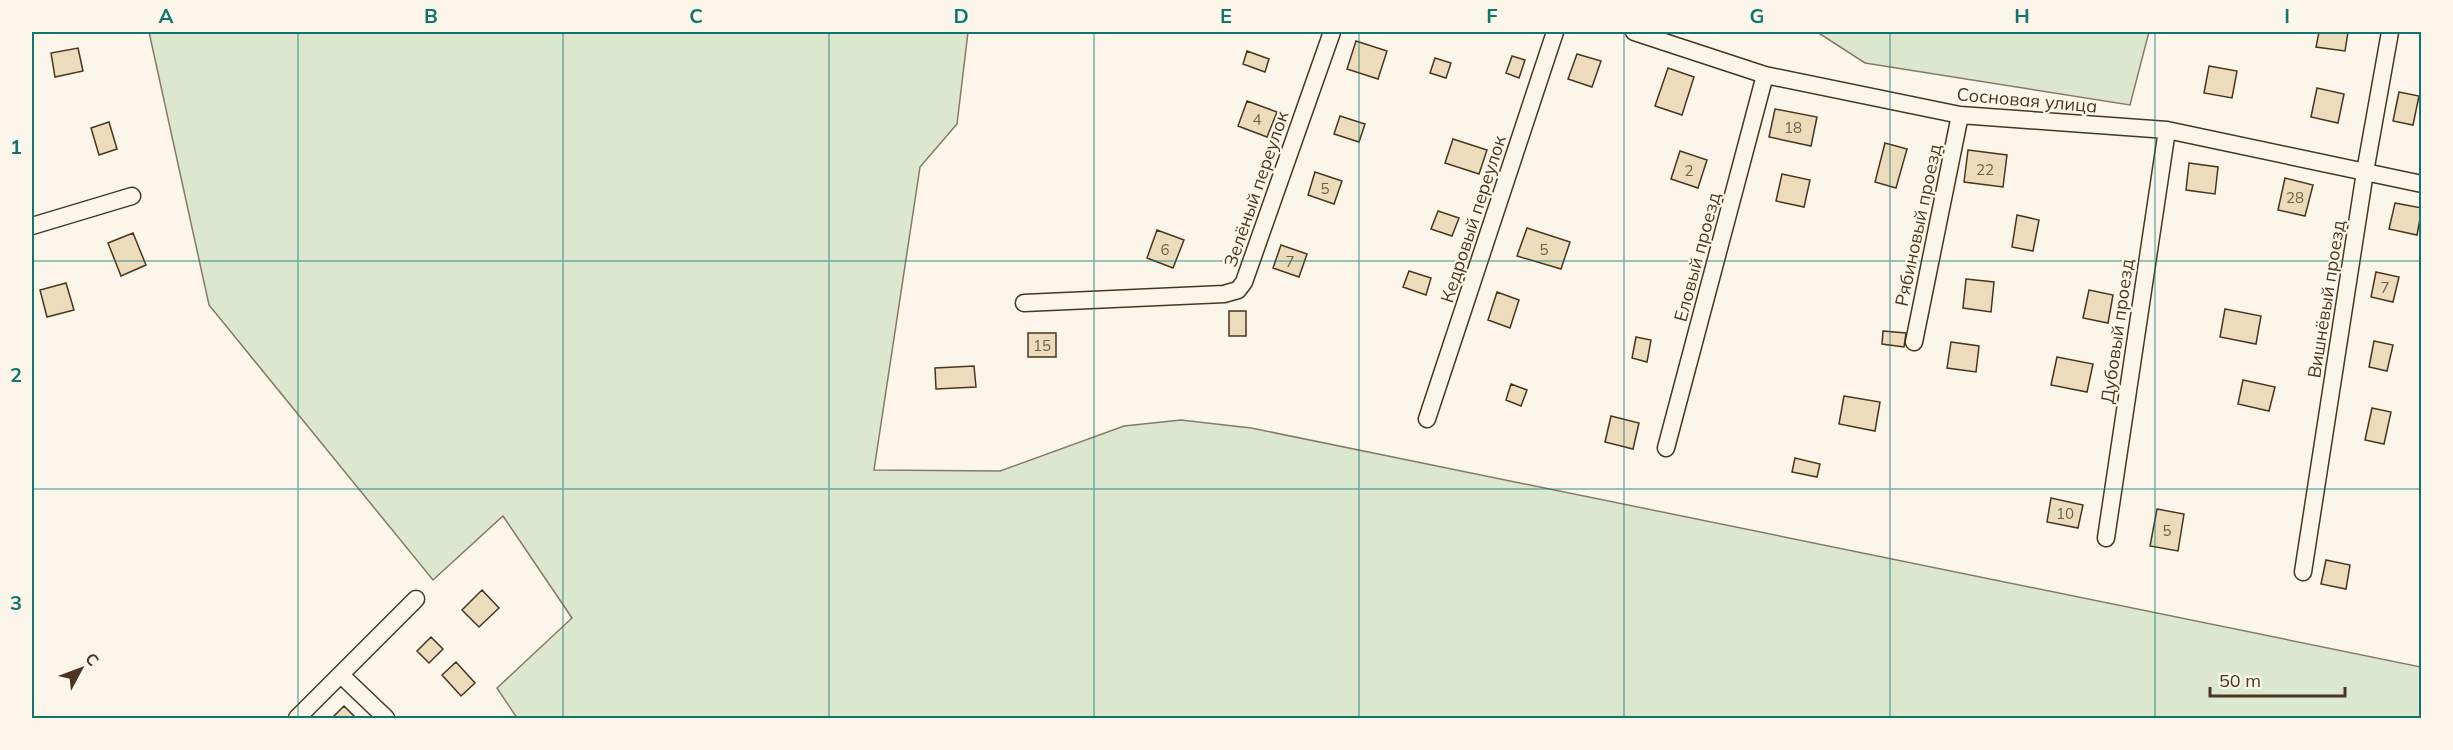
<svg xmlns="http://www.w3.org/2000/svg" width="2453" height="750" viewBox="0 0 2453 750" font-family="Mulish,sans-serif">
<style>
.green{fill:#dce7d0;stroke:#887966;stroke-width:1.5}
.building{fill:#ecdcbc;stroke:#4a3520;stroke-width:1.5}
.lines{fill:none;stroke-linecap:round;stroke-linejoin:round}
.street-casing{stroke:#4a3520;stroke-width:19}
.street{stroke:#fbf6e9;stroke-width:16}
.grid{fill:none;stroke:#0f766e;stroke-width:1.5;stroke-opacity:0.55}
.labels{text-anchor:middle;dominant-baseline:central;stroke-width:4.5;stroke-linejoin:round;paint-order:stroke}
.number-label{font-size:15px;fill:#725f47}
.street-label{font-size:18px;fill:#4a3520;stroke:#fbf6e9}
.neatline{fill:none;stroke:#0f766e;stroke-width:2}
.grid-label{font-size:20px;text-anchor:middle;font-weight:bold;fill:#0f766e}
</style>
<rect width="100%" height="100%" fill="#fbf6e9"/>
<path class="green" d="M 149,32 L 968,32 L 957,124 L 920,167 L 874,470 L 1000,471 L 1124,426 L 1181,420 L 1251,428 L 2421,667 L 2421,718 L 517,718 L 497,688 L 572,618 L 503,516 L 433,580 L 209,305 Z
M 1817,32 L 2149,32 L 2130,105 L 1865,63 Z"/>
<path class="building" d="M 2319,32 L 2348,32 L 2345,51 L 2316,47 Z
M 1356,41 L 1387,51 L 1378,79 L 1347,69 Z
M 78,48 L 83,71 L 55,77 L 51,53 Z
M 1247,51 L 1269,59 L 1265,72 L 1243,64 Z
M 1577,54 L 1601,61 L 1592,87 L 1568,79 Z
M 1512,56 L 1525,60 L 1519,78 L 1506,73 Z
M 1435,58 L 1451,63 L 1446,78 L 1430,73 Z
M 2209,66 L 2237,71 L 2232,98 L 2204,93 Z
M 1668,68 L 1694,77 L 1682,115 L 1655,106 Z
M 2317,88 L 2344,94 L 2338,123 L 2311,117 Z
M 2399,92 L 2419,96 L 2413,125 L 2393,121 Z
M 1247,101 L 1277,112 L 1267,137 L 1238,126 Z
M 1775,109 L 1817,117 L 1811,146 L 1769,137 Z
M 1340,116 L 1365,124 L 1359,142 L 1334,134 Z
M 109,122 L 117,149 L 99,155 L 91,128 Z
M 1453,139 L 1487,150 L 1479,174 L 1445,163 Z
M 1885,143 L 1907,149 L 1896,188 L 1875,182 Z
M 1968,150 L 2007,155 L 2003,187 L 1964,182 Z
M 1680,151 L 1707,160 L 1698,188 L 1671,179 Z
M 2189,163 L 2218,167 L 2215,194 L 2186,190 Z
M 1315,172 L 1342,181 L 1334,204 L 1308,195 Z
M 1782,174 L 1810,180 L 1804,207 L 1776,201 Z
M 2285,178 L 2313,185 L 2305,216 L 2278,210 Z
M 2395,203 L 2422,208 L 2417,235 L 2389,229 Z
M 1438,211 L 1459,218 L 1452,236 L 1431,229 Z
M 2017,215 L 2039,220 L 2033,251 L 2012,247 Z
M 1527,228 L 1570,242 L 1561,269 L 1517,256 Z
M 1157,230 L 1184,240 L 1173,268 L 1147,258 Z
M 133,233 L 146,265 L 121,276 L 108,243 Z
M 1281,245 L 1307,254 L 1299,277 L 1273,268 Z
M 1409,271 L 1431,278 L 1426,295 L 1403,287 Z
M 2376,272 L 2399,277 L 2393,302 L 2371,297 Z
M 1966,279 L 1994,282 L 1991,312 L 1963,308 Z
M 66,283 L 74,310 L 47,317 L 40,290 Z
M 2089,290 L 2113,295 L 2108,323 L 2083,318 Z
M 1497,292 L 1519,300 L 1510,328 L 1488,320 Z
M 2225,309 L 2261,316 L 2256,344 L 2220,337 Z
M 1229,311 L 1246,311 L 1246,336 L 1229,336 Z
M 1883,331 L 1906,333 L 1904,347 L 1882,344 Z
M 1028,333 L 1056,333 L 1056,357 L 1028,357 Z
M 1636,337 L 1651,340 L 1647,362 L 1632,358 Z
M 2374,341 L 2393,345 L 2387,371 L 2369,367 Z
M 1951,342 L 1979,346 L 1976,372 L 1947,368 Z
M 2057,357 L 2093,364 L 2087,392 L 2051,385 Z
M 974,366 L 976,387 L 936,389 L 935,368 Z
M 2243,380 L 2275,387 L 2269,411 L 2238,404 Z
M 1511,384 L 1527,390 L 1521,406 L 1506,400 Z
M 1844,396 L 1880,402 L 1875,431 L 1839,424 Z
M 2372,408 L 2391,412 L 2384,444 L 2365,440 Z
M 1611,416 L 1639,423 L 1633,449 L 1605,442 Z
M 1795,458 L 1820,464 L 1817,477 L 1792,472 Z
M 2051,498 L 2083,505 L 2078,528 L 2047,522 Z
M 2157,509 L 2184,514 L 2178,551 L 2150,546 Z
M 2326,560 L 2350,565 L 2346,589 L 2321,584 Z
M 482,590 L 499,608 L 479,627 L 462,610 Z
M 431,637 L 443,649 L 429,663 L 417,651 Z
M 456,662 L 475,683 L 461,696 L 442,675 Z
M 344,706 L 356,718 L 332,718 Z"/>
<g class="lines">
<g class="street-casing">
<path id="street" d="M 1634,32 L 1765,75 L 1960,115 L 2167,130 L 2422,184
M 32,226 L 132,196
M 1024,303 L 1224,294 L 1238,290 L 1244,282 L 1332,32
M 1914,342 L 1960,115
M 1427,419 L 1555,32
M 1666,448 L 1765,75
M 2106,538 L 2167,130
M 2303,572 L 2365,172 L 2390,32
M 341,675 L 386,718
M 297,718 L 416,599"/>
</g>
<use href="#street" class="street"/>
</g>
<path class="grid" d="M 298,32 L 298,718M 563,32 L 563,718M 829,32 L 829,718M 1094,32 L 1094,718M 1359,32 L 1359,718M 1624,32 L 1624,718M 1890,32 L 1890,718M 2155,32 L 2155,718M 32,261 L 2422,261M 32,489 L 2422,489"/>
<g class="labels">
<g class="number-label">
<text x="1257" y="119">4</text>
<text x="1793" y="127">18</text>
<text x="1985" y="169">22</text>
<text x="1689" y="170">2</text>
<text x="1325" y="188">5</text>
<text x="2295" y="197">28</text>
<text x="1165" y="249">6</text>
<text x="1544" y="249">5</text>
<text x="1290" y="261">7</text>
<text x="2385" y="287">7</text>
<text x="1042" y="345">15</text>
<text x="2065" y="513">10</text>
<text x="2167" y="530">5</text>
</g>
<g class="street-label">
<text transform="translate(2027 100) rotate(5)">Сосновая улица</text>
<text transform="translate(1256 189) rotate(-71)">Зелёный переулок</text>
<text transform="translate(1473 219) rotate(-72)">Кедровый переулок</text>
<text transform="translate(1918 225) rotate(-78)">Рябиновый проезд</text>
<text transform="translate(1697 257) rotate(-75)">Еловый проезд</text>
<text transform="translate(2326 299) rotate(-81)">Вишнёвый проезд</text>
<text transform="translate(2117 331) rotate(-82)">Дубовый проезд</text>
</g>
</g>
<rect width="2453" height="750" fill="none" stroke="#fbf6e9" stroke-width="66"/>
<g transform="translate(81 669) rotate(49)" stroke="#fbf6e9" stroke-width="4.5" paint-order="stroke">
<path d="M0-4.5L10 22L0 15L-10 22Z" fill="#4a3520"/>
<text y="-9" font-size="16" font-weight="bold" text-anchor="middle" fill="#4a3520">С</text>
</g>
<path d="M2210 687v9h135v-9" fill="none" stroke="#4a3520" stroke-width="3"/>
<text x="2219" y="687" font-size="18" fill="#4a3520" stroke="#fbf6e9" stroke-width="4.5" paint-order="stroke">50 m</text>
<rect x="33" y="33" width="2387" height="684" class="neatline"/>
<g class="grid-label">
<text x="166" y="23">A</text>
<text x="431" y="23">B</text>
<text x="696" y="23">C</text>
<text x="961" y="23">D</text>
<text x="1226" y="23">E</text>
<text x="1492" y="23">F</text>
<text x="1757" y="23">G</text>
<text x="2022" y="23">H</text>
<text x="2287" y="23">I</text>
<text x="16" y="154">1</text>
<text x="16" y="382">2</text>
<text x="16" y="610">3</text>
</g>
</svg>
